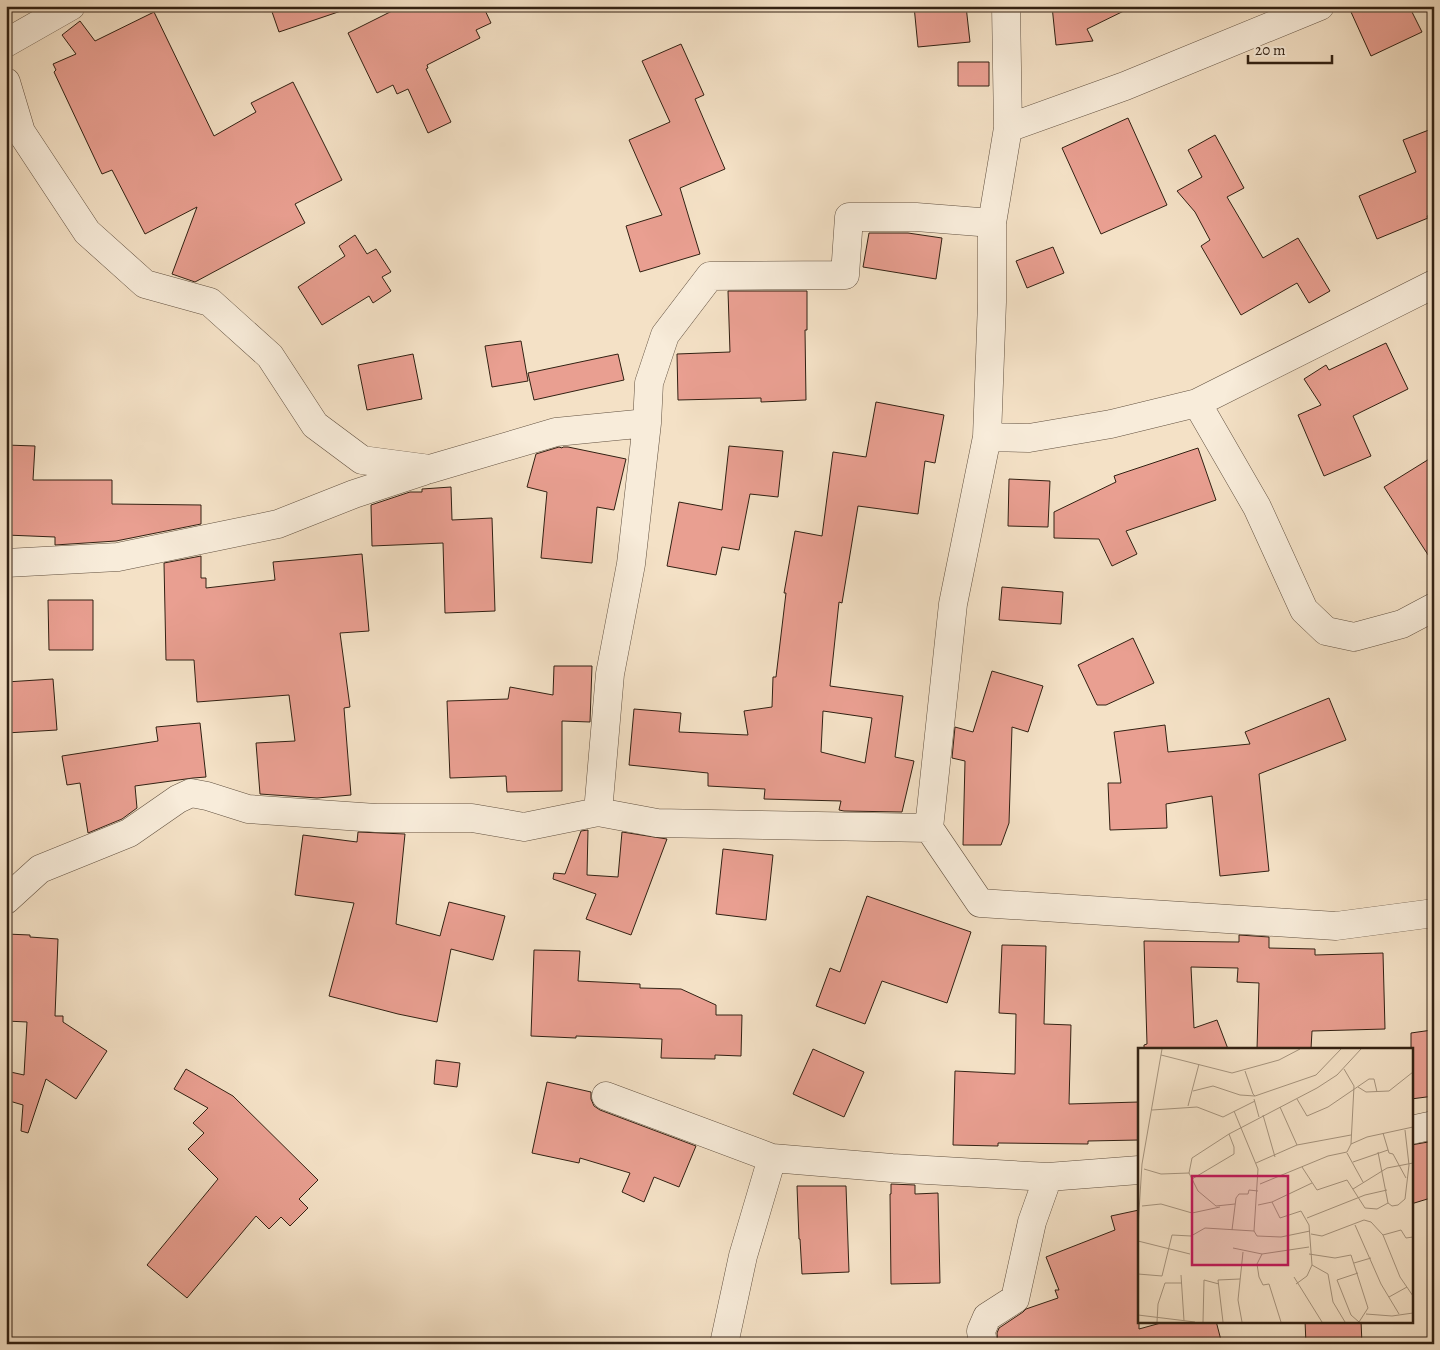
<svg xmlns="http://www.w3.org/2000/svg" width="1440" height="1350" viewBox="0 0 1440 1350" font-family="Alegreya,serif">
<style>
.building{fill:#e99f91;stroke:#322113;fill-rule:evenodd}
.lines{fill:none;stroke-linecap:round;stroke-linejoin:round}
.minor-casing{stroke:#625140;stroke-width:29}
.minor{stroke:#f8ecda;stroke-width:28}
.inset-road{fill:none;stroke:#a6947e;stroke-width:1}
.view{fill:#c2185b;fill-opacity:0.15;stroke:#c2185b;stroke-width:2.5}
.inset-edge{fill:none;stroke:#322113;stroke-width:2.5}
</style>
<rect width="100%" height="100%" fill="#f4e1c6"/>
<filter id="stains"><feTurbulence type="fractalNoise" baseFrequency=".004" numOctaves="4"/><feColorMatrix values="0 0 0 0 .2 0 0 0 0 .09 0 0 0 0 .02 0 0 0 .5 -.17"/></filter>
<radialGradient id="worn" r=".72"><stop offset=".6" stop-color="#630" stop-opacity="0"/><stop offset="1" stop-color="#630" stop-opacity=".3"/></radialGradient>
<path class="building" d="M 270,6 L 343,6 L 344,10 L 279,32 Z
M 402,6 L 483,6 L 491,23 L 476,30 L 480,38 L 427,65 L 428,68 L 426,69 L 451,122 L 428,133 L 408,89 L 397,94 L 393,85 L 377,93 L 348,33 Z
M 914,6 L 966,6 L 970,42 L 918,47 Z
M 1052,6 L 1134,6 L 1087,29 L 1093,41 L 1056,45 Z
M 1363,6 L 1409,6 L 1422,32 L 1371,56 L 1351,12 Z
M 154,12 L 214,136 L 256,112 L 251,103 L 293,82 L 342,180 L 295,204 L 305,223 L 195,282 L 172,274 L 197,207 L 145,234 L 112,170 L 102,174 L 54,72 L 56,70 L 53,64 L 76,54 L 62,35 L 80,21 L 95,41 Z
M 681,44 L 704,95 L 695,99 L 725,169 L 680,188 L 700,254 L 640,272 L 626,226 L 662,215 L 629,140 L 670,122 L 642,61 Z
M 958,62 L 989,62 L 989,86 L 958,86 Z
M 1128,118 L 1167,205 L 1101,234 L 1062,148 Z
M 1434,128 L 1434,214 L 1427,216 L 1428,218 L 1377,239 L 1359,196 L 1416,172 L 1403,140 Z
M 1215,135 L 1244,188 L 1227,197 L 1263,258 L 1298,238 L 1330,291 L 1309,303 L 1297,283 L 1241,315 L 1201,246 L 1210,240 L 1195,212 L 1177,191 L 1202,177 L 1188,150 Z
M 869,233 L 908,233 L 942,238 L 936,279 L 863,267 Z
M 355,235 L 367,254 L 376,249 L 391,272 L 382,277 L 391,291 L 373,303 L 369,296 L 322,325 L 298,287 L 345,256 L 339,246 Z
M 1053,247 L 1064,273 L 1027,288 L 1016,261 Z
M 728,291 L 807,291 L 807,330 L 805,330 L 806,400 L 761,402 L 761,398 L 678,400 L 677,354 L 730,352 Z
M 521,341 L 528,381 L 492,387 L 485,346 Z
M 1386,343 L 1408,389 L 1353,416 L 1371,456 L 1324,476 L 1298,415 L 1321,405 L 1304,379 L 1326,365 L 1329,370 Z
M 413,354 L 422,399 L 367,410 L 358,365 Z
M 618,354 L 624,380 L 534,400 L 528,373 Z
M 876,402 L 944,415 L 935,463 L 925,461 L 918,514 L 858,506 L 842,603 L 839,602 L 830,686 L 903,696 L 895,757 L 914,761 L 902,812 L 844,811 L 839,810 L 841,801 L 764,799 L 765,789 L 708,786 L 708,773 L 629,765 L 634,709 L 681,713 L 679,732 L 748,735 L 744,711 L 772,707 L 773,677 L 776,677 L 786,593 L 784,593 L 795,531 L 822,536 L 833,452 L 866,457 ZM 823,711 L 872,718 L 865,763 L 821,752 Z
M 6,445 L 35,446 L 33,480 L 112,480 L 112,504 L 201,505 L 201,524 L 116,541 L 55,545 L 55,537 L 6,535 Z
M 729,446 L 783,451 L 778,497 L 750,494 L 739,550 L 722,547 L 716,575 L 667,566 L 679,502 L 722,510 Z
M 559,447 L 562,448 L 563,447 L 568,447 L 626,459 L 614,510 L 597,507 L 592,563 L 541,558 L 547,492 L 527,487 L 536,454 Z
M 1198,448 L 1216,500 L 1126,531 L 1137,554 L 1112,566 L 1099,539 L 1054,538 L 1054,512 L 1116,482 L 1114,476 Z
M 1434,456 L 1434,564 L 1384,487 Z
M 1009,479 L 1050,481 L 1048,527 L 1008,526 Z
M 451,487 L 452,520 L 492,518 L 495,611 L 445,613 L 443,543 L 372,546 L 371,505 L 410,492 L 422,492 L 422,489 Z
M 362,554 L 369,631 L 340,633 L 350,707 L 344,708 L 351,795 L 317,798 L 260,794 L 256,743 L 295,741 L 289,695 L 197,702 L 194,660 L 166,660 L 164,563 L 201,556 L 201,578 L 206,578 L 206,588 L 275,580 L 273,562 Z
M 1002,587 L 1063,592 L 1061,624 L 999,620 Z
M 48,600 L 93,600 L 93,650 L 49,650 Z
M 1133,638 L 1154,683 L 1106,705 L 1097,705 L 1078,665 Z
M 554,666 L 592,666 L 590,722 L 562,721 L 562,791 L 507,792 L 506,776 L 450,778 L 447,701 L 508,699 L 510,687 L 553,695 Z
M 992,671 L 1043,686 L 1028,732 L 1012,727 L 1009,823 L 1001,845 L 963,845 L 965,761 L 952,758 L 955,727 L 973,732 Z
M 53,679 L 57,730 L 6,733 L 6,682 Z
M 1329,698 L 1346,740 L 1259,774 L 1269,871 L 1220,876 L 1212,796 L 1166,804 L 1167,828 L 1110,830 L 1108,783 L 1121,783 L 1114,732 L 1165,725 L 1168,752 L 1250,744 L 1245,732 Z
M 200,723 L 206,777 L 193,778 L 135,786 L 137,808 L 122,819 L 88,833 L 80,783 L 67,785 L 62,756 L 158,741 L 156,727 Z
M 588,830 L 587,875 L 618,877 L 622,832 L 667,839 L 631,935 L 586,919 L 596,894 L 553,879 L 554,873 L 565,874 L 581,831 Z
M 358,832 L 405,834 L 396,924 L 440,936 L 449,902 L 505,916 L 493,960 L 451,949 L 437,1022 L 398,1014 L 329,996 L 354,903 L 295,895 L 303,835 L 357,842 Z
M 723,849 L 773,855 L 766,920 L 716,914 Z
M 867,896 L 971,932 L 947,1003 L 882,981 L 865,1024 L 816,1006 L 830,968 L 840,972 Z
M 6,934 L 30,935 L 30,937 L 58,939 L 55,1016 L 63,1016 L 63,1022 L 107,1051 L 76,1099 L 46,1079 L 28,1133 L 21,1131 L 23,1105 L 6,1100 L 6,1071 L 24,1075 L 27,1022 L 6,1021 Z
M 1239,935 L 1269,937 L 1269,948 L 1315,949 L 1315,955 L 1383,953 L 1385,1029 L 1312,1031 L 1311,1049 L 1257,1049 L 1259,983 L 1237,982 L 1238,968 L 1191,967 L 1194,1028 L 1217,1020 L 1228,1049 L 1144,1049 L 1144,1045 L 1147,1044 L 1144,941 L 1239,942 Z
M 1002,945 L 1046,946 L 1044,1024 L 1071,1025 L 1069,1104 L 1139,1102 L 1139,1140 L 1088,1141 L 1088,1144 L 998,1143 L 998,1146 L 953,1145 L 955,1071 L 1015,1074 L 1016,1014 L 999,1013 Z
M 534,950 L 580,951 L 578,981 L 640,984 L 640,988 L 681,989 L 716,1005 L 716,1015 L 742,1015 L 741,1056 L 715,1055 L 715,1059 L 661,1058 L 662,1039 L 576,1036 L 576,1038 L 531,1036 Z
M 1432,1030 L 1434,1043 L 1434,1096 L 1411,1099 L 1411,1033 Z
M 813,1049 L 864,1072 L 844,1117 L 793,1094 Z
M 436,1060 L 460,1063 L 457,1087 L 434,1084 Z
M 186,1069 L 233,1096 L 318,1180 L 299,1199 L 308,1208 L 290,1226 L 281,1217 L 269,1229 L 256,1216 L 187,1298 L 147,1265 L 218,1179 L 188,1149 L 204,1133 L 193,1123 L 208,1108 L 174,1089 Z
M 547,1082 L 591,1092 L 591,1099 L 594,1106 L 600,1110 L 696,1146 L 679,1187 L 654,1177 L 644,1202 L 622,1192 L 630,1173 L 580,1158 L 579,1163 L 532,1153 Z
M 1434,1141 L 1434,1197 L 1411,1204 L 1411,1145 Z
M 891,1184 L 915,1185 L 915,1194 L 938,1193 L 940,1283 L 891,1284 L 890,1194 L 891,1194 Z
M 797,1186 L 846,1186 L 849,1272 L 802,1274 L 800,1239 L 799,1239 Z
M 1139,1210 L 1139,1329 L 1168,1321 L 1216,1321 L 1222,1344 L 998,1344 L 997,1333 L 999,1328 L 1023,1312 L 1026,1309 L 1058,1298 L 1055,1290 L 1059,1290 L 1046,1257 L 1115,1230 L 1111,1216 Z
M 1305,1321 L 1361,1321 L 1362,1344 L 1306,1344 Z"/>
<g class="lines">
<g class="minor-casing">
<path id="minor" d="M 1006,6 L 1008,128 L 992,223 L 992,302 L 987,437 L 953,604 L 929,828 L 980,903 L 1336,926 L 1434,913
M 6,43 L 71,6
M 6,82 L 21,132 L 87,232 L 145,284 L 210,302 L 270,356 L 315,425 L 362,460 L 430,469 L 556,432 L 647,423
M 1008,128 L 1125,86 L 1320,6
M 1197,403 L 1257,507 L 1304,610 L 1326,631 L 1354,637 L 1402,624 L 1434,607
M 987,437 L 1029,438 L 1111,424 L 1197,403 L 1434,284
M 6,563 L 118,557 L 278,524 L 354,494 L 424,471
M 598,812 L 610,674 L 631,564 L 647,423 L 649,383 L 665,335 L 710,276 L 845,275 L 849,217 L 916,217 L 992,223
M 6,900 L 40,869 L 129,833 L 178,799 L 191,793 L 207,796 L 248,809 L 376,818 L 472,818 L 524,827 L 598,812 L 657,823 L 929,828
M 606,1096 L 772,1158 L 892,1168 L 1048,1177 L 1139,1170
M 1411,1130 L 1434,1125
M 724,1344 L 743,1256 L 772,1158
M 983,1344 L 981,1331 L 987,1317 L 1015,1299 L 1032,1222 L 1048,1177"/>
</g>
<use href="#minor" class="minor"/>
</g>
<g transform="translate(1138 1048)">
<rect width="275" height="275" fill="#f4e1c6"/>
<path class="inset-road" d="M 23,7 L 94,25 L 141,12 L 162,1M 206,21 L 216,38 L 213,96M 107,23 L 115,46M 220,39 L 228,44 L 251,43 L 275,24M 55,43 L 75,38 L 102,47 L 117,48 L 115,46M 117,48 L 178,27 L 203,1M 116,51 L 121,69M 159,51 L 169,68 L 190,59 L 231,31 L 236,31 L 239,44M 50,58 L 61,16M 142,59 L 159,97M 14,62 L 59,59 L 85,69 L 117,53M 96,63 L 120,121 L 116,183M 125,67 L 137,109M 245,85 L 251,105 L 255,106 L 268,130M 209,104 L 213,96 L 229,89 L 275,79M 240,104 L 250,155M 209,105 L 225,134M 215,114 L 250,102M 118,115 L 159,97 L 213,87M 164,119 L 179,142 L 209,132 L 227,160 L 239,161 L 250,155 L 254,158 L 260,157 L 267,151 L 271,117 L 267,82M 6,121 L 23,126 L 51,125M 54,131 L 96,106 L 96,99 L 91,86M 122,136 L 190,108 L 209,104M 215,141 L 249,120 L 275,115M 134,154 L 142,170 L 163,163 L 171,177 L 174,217 L 169,228 L 158,236M 97,156 L 78,158 L 60,143 L 51,125 L 54,110 L 91,86 L 179,40 L 199,27 L 223,1M 120,157 L 134,154 L 174,135M 4,158 L 23,156 L 54,165 L 82,159M 169,170 L 227,147 L 249,142M 217,177 L 243,236 L 261,266M 0,179 L 4,116 L 24,1M 94,182 L 98,150 L 101,146 L 110,146 L 111,142 L 120,143M 173,186 L 184,188 L 226,172 L 233,174 L 245,187 L 262,229 L 275,248M 245,187 L 263,182 L 268,190 L 275,189M 0,193 L 52,206M 95,200 L 124,206 L 171,199M 124,206 L 119,216 L 121,229 L 125,237 L 131,236 L 143,274M 171,206 L 197,210 L 213,207 L 230,260 L 221,274M 216,215 L 233,210M 174,217 L 190,226 L 195,254 L 207,274M 220,225 L 199,232 L 213,267 L 221,274M 0,226 L 24,228 L 34,187 L 53,188 L 67,180 L 116,183 L 119,188 L 143,189 L 172,183M 43,227 L 46,273M 156,229 L 184,274M 251,249 L 269,239M 228,266 L 254,268 L 275,265M 0,267 L 57,274M 19,274 L 20,256 L 27,235 L 44,235M 65,274 L 66,232 L 81,236M 85,274 L 80,232 L 102,231M 104,274 L 100,252 L 105,204"/>
<path class="view" d="M 54,128 L 150,128 L 150,217 L 54,217 Z"/>
<rect width="275" height="275" class="inset-edge"/>
</g>
<rect width="1440" height="1350" fill="none" stroke="#f4e1c6" stroke-width="25"/>
<rect x="8" y="8" width="1425" height="1335" fill="none" stroke="#322113" stroke-width="2.5"/>
<rect x="12" y="12" width="1415" height="1325" fill="none" stroke="#322113"/>
<path d="M1248 55v8h84v-8" fill="none" stroke="#322113" stroke-width="2.5"/>
<text x="1255" y="55" font-size="15" fill="#322113" stroke="#f8ecda" stroke-width="4" paint-order="stroke">20 m</text>
<rect width="100%" height="100%" filter="url(#stains)"/>
<rect width="100%" height="100%" fill="url(#worn)"/>
</svg>
